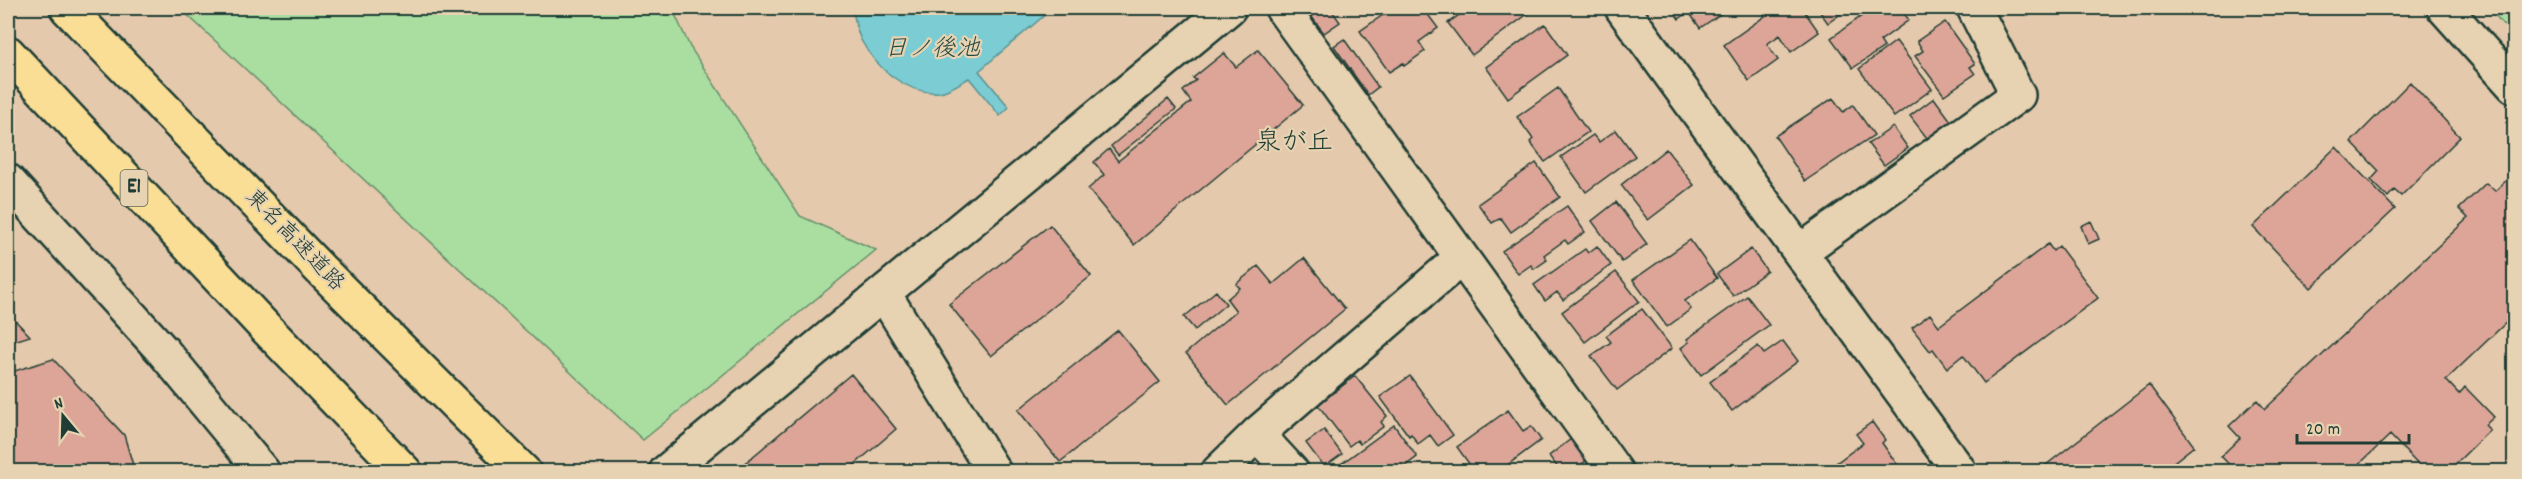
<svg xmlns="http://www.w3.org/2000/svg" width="2522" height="479" viewBox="0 0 2522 479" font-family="Dekko,'Klee One',sans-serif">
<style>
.green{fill:#aadea1;stroke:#648e6a;stroke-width:1.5}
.water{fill:#7bccd3;stroke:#569393;stroke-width:1.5}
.building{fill:#dda597;stroke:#1f3d34;stroke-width:1.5}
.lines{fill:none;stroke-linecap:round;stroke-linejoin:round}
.minor-casing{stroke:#1f3d34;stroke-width:38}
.highway-casing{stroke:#1f3d34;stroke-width:38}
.minor{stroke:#e7d2b1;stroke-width:33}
.highway{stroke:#fbde96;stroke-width:33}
.labels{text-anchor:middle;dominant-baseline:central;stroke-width:4.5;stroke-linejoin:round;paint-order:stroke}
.shield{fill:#e7d2b1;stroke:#5b6a5a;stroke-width:1.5}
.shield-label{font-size:21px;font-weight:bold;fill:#1f3d34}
.street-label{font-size:22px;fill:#1f3d34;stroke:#e7d2b1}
.water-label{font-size:24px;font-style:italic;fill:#284b44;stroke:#e7d2b1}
.quarter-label{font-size:26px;fill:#1f3d34;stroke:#e7d2b1}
</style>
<rect width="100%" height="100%" fill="#e5c9ac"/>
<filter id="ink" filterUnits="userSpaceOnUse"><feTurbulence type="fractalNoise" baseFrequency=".0167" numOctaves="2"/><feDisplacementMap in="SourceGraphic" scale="12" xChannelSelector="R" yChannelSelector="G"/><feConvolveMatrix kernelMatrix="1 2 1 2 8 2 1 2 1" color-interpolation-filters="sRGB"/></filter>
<g filter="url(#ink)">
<path class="green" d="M 180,8 L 672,8 L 690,47 L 800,216 L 876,250 L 643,440 Z
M 2489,8 L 2514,8 L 2514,37 Z"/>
<path class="water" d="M 852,8 L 1053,8 L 979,71 L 1009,107 L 1000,116 L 969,78 C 960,83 949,91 939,92 C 907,95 875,67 861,40 C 856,30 855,18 852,8 Z"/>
<path class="building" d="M 1305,8 L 1330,8 L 1340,22 L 1324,33 Z
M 1393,8 L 1423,8 L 1438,28 L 1419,42 L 1425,51 L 1404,66 L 1403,63 L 1389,72 L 1360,31 Z
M 1469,8 L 1531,8 L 1533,10 L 1472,55 L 1448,23 Z
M 1671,8 L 1686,8 L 1689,12 L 1679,19 Z
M 1686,8 L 1729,8 L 1700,28 Z
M 1769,8 L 1802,8 L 1819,32 L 1791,52 L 1780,35 L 1767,44 L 1778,60 L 1749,81 L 1724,45 L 1765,16 L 1762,12 Z
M 1817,8 L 1849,8 L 1828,23 Z
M 1873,8 L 1900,8 L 1909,20 L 1880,41 L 1884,47 L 1853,68 L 1831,38 Z
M 1945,22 L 1975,64 L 1970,67 L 1975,74 L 1944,95 L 1915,56 L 1923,51 L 1917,41 Z
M 1545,24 L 1567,55 L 1508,98 L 1486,67 Z
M 1344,39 L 1378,87 L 1368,95 L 1334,46 Z
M 1896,41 L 1932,89 L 1894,117 L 1859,69 Z
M 1258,50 L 1303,105 L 1134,245 L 1088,189 L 1104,175 L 1094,162 L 1109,149 L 1118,161 L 1191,102 L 1183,91 L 1196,80 L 1193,78 L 1224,53 L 1236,67 Z
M 2410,82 L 2460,137 L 2401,196 L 2394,190 L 2388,197 L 2371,180 L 2379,171 L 2351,142 Z
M 1558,88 L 1588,132 L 1545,162 L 1530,142 L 1533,139 L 1517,117 Z
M 1833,98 L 1843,112 L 1853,105 L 1874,135 L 1805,181 L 1775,136 Z
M 1934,98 L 1954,125 L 1930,142 L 1910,116 Z
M 1168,99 L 1176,109 L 1118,155 L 1111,146 Z
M 1893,127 L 1908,148 L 1884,165 L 1868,144 Z
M 1616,130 L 1635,156 L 1586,192 L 1561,157 L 1593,135 L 1599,142 Z
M 2336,147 L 2395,209 L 2311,288 L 2253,227 Z
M 1666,149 L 1694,185 L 1648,220 L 1621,185 Z
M 1536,163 L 1560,197 L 1511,232 L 1501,218 L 1492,223 L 1478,204 Z
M 2514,173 L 2514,315 L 2446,380 L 2459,394 L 2465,387 L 2494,417 L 2485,425 L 2490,430 L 2447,472 L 2425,472 L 2390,435 L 2351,472 L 2236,472 L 2221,456 L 2240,438 L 2229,426 L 2257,400 L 2265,409 L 2468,218 L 2459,209 L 2486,183 L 2495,191 Z
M 1616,202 L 1647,244 L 1622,262 L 1592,221 Z
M 1567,206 L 1585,232 L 1568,244 L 1565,240 L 1544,255 L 1547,260 L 1534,269 L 1531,265 L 1518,274 L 1502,251 Z
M 2091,221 L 2099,239 L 2088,244 L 2081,226 Z
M 1050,225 L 1091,276 L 991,356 L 949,304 Z
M 1690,240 L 1717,278 L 1685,301 L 1691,309 L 1667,327 L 1633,280 Z
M 2048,244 L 2053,251 L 2059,246 L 2098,298 L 1984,383 L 1963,355 L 1947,368 L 1933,349 L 1930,351 L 1912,328 L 1930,314 L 1939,326 Z
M 1597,246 L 1611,265 L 1563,300 L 1557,292 L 1545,301 L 1534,285 L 1585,249 L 1588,253 Z
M 1751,249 L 1767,271 L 1733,296 L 1717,274 Z
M 1304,258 L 1345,309 L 1228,405 L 1186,353 L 1236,311 L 1227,299 L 1240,288 L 1236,284 L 1258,266 L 1273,284 Z
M 1616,272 L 1639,301 L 1585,342 L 1562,312 Z
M 1216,291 L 1226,304 L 1195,330 L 1184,317 Z
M 1747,296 L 1769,325 L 1701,375 L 1681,348 L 1689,342 L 1687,339 Z
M 1642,309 L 1672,348 L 1617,390 L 1591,356 L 1611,342 L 1606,336 Z
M 8,313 L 30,336 L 8,343 Z
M 1118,330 L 1160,382 L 1060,462 L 1018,410 Z
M 1783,341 L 1798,361 L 1732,411 L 1710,382 L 1758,346 L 1764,354 Z
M 53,359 L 124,435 L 135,472 L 8,472 L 8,373 Z
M 851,374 L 896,429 L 846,472 L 752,472 L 745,463 Z
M 1355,376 L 1387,416 L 1381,422 L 1384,426 L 1360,444 L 1357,440 L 1349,446 L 1318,405 Z
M 1410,376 L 1453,435 L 1438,446 L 1430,435 L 1418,444 L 1411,434 L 1409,436 L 1380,397 Z
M 2149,385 L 2194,446 L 2161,472 L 2037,472 Z
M 1508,410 L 1523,431 L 1531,426 L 1541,440 L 1498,472 L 1475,472 L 1457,447 Z
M 1872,422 L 1885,440 L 1882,443 L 1899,467 L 1893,472 L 1824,472 L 1863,443 L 1856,434 Z
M 1394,425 L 1417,457 L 1397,472 L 1347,472 L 1341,464 Z
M 1324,430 L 1342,454 L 1324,467 L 1306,443 Z
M 1571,439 L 1587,460 L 1571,472 L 1561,472 L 1549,456 Z"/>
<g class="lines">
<g class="minor-casing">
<path id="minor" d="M 1282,8 L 1616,472
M 1622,8 L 1960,472
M 2444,8 L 2514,86
M 8,181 L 163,351 L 263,472
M 1800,252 L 2018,95 L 1974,8
M 884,294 L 994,472
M 1257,434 L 1292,472
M 666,472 L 1229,8
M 1218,472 L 1257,434 L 1461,258"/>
</g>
<g class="highway-casing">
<path id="highway" d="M 67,8 L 321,270 L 524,472
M 8,53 L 261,323 L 405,472"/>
</g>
<use href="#minor" class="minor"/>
<use href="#highway" class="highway"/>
</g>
</g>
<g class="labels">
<rect class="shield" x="120.5" y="170" width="27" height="36" rx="4.5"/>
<g class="shield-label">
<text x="134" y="188">E1</text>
</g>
<g class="street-label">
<text transform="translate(294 241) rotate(46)">東名高速道路</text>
</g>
<g class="water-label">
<text x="932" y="50">日ノ後池</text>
</g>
<g class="quarter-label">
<text x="1294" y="143">泉が丘</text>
</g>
</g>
<rect width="2522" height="479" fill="none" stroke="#e7d2b1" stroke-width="30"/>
<rect x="15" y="15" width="2492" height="449" fill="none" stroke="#1f3d34" stroke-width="2" filter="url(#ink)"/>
<g transform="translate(63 416) rotate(341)" stroke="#e7d2b1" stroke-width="4.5" paint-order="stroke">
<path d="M0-4.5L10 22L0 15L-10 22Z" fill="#1f3d34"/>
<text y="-9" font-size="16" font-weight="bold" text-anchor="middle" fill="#1f3d34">N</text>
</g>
<path d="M2297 434v9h112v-9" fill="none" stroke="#1f3d34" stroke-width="3"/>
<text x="2306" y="434" font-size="18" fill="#1f3d34" stroke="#e7d2b1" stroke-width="4.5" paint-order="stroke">20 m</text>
</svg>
